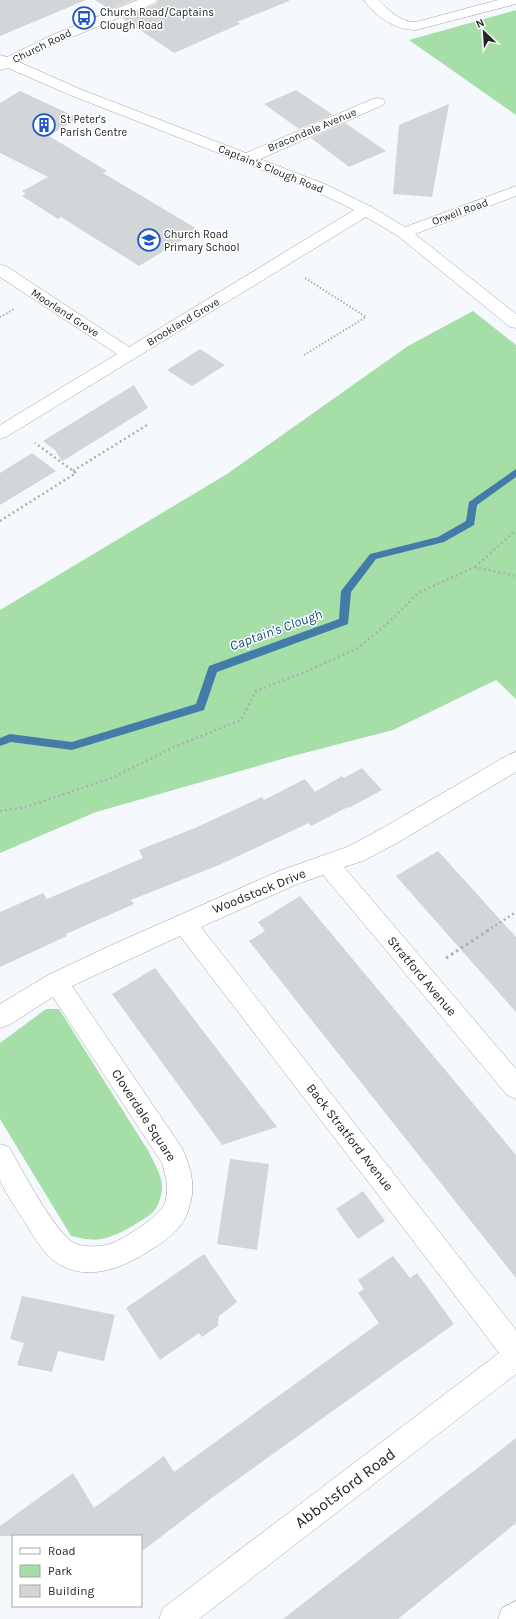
<svg xmlns="http://www.w3.org/2000/svg" width="516" height="1619" viewBox="0 0 516 1619" font-family="Karla,sans-serif">
<style>
.green{fill:#a5dea6}
.lines{fill:none;stroke-linecap:round;stroke-linejoin:round}
.stream{fill:#437ca9;fill-rule:evenodd}
.building{fill:#d2d6d9}
.minor-casing{stroke:#a1a4a7;stroke-width:1}
.path-far2{stroke:#adb0b3;stroke-width:2;stroke-dasharray:1.5 2;stroke-linecap:butt}
.path-far1{stroke:#adb0b3;stroke-width:2.5;stroke-dasharray:2 3;stroke-linecap:butt}
.path{stroke:#adb0b3;stroke-width:3;stroke-dasharray:2.5 3.5;stroke-linecap:butt}
.minor{fill:#fff;fill-rule:evenodd}
.labels{text-anchor:middle;dominant-baseline:central;stroke-width:3;stroke-linejoin:round;paint-order:stroke}
.far-poi-label{font-size:11px;fill:#232425;stroke:#fff;text-anchor:start}
.far-street-label{font-size:11px;fill:#232425;stroke:#fff}
.street-label{font-size:13px;fill:#232425;stroke:#fff}
.water-label{font-size:14px;font-style:italic;fill:#16507c;stroke:#fff}
.near-street-label{font-size:16px;fill:#232425;stroke:#fff}
</style>
<rect width="100%" height="100%" fill="#f5f9fd"/>
<path class="green" d="M 516,10 L 516,115 L 409,40 Z
M 473,311 L 516,345 L 516,699 L 496,680 L 393,730 L 289,757 L 96,812 L 0,853 L 0,610 L 227,474 L 408,346 Z
M 46,1009 L 59,1009 L 149,1152 C 154,1163 162,1175 162,1187 C 162,1194 159,1204 155,1210 C 147,1219 114,1238 101,1239 C 91,1241 81,1238 71,1236 L 0,1119 L 0,1043 Z"/>
<g class="lines">
<path class="stream" d="M 516,469 L 516,477 L 477,505 L 474,525 L 444,542 L 376,559 L 351,592 L 348,624 L 217,672 L 204,710 L 72,750 L 11,742 L 0,746 L 0,738 L 10,734 L 72,742 L 196,704 L 209,666 L 339,619 L 341,591 L 370,554 L 438,537 L 466,521 L 469,502 Z"/>
</g>
<path class="building" d="M 0,0 L 86,0 L 0,36 Z
M 95,0 L 134,0 L 110,10 Z
M 158,0 L 289,0 L 289,1 L 237,22 L 240,24 L 174,53 L 122,18 L 156,4 Z
M 296,90 L 333,115 L 299,129 L 264,104 Z
M 20,91 L 78,118 L 49,136 L 107,171 L 103,173 L 199,230 L 139,266 L 61,217 L 58,219 L 22,196 L 26,194 L 22,191 L 48,177 L 0,153 L 0,103 Z
M 449,104 L 432,197 L 393,194 L 399,125 Z
M 345,123 L 386,151 L 349,167 L 311,138 Z
M 200,349 L 225,365 L 192,386 L 167,370 Z
M 134,385 L 148,408 L 66,459 L 62,461 L 55,450 L 43,441 Z
M 32,453 L 56,471 L 0,505 L 0,473 Z
M 362,768 L 382,790 L 349,808 L 348,807 L 311,826 L 309,823 L 219,865 L 131,900 L 134,904 L 66,934 L 67,936 L 0,967 L 0,912 L 43,893 L 47,899 L 143,858 L 139,850 L 195,828 L 262,797 L 264,800 L 305,779 L 315,792 L 342,776 L 344,778 Z
M 438,851 L 516,937 L 516,1012 L 396,876 Z
M 300,896 L 516,1155 L 516,1278 L 249,941 L 265,931 L 258,922 Z
M 155,968 L 200,1027 L 277,1127 L 222,1145 L 112,994 Z
M 230,1159 L 269,1164 L 257,1250 L 217,1244 Z
M 363,1191 L 385,1221 L 358,1239 L 336,1209 Z
M 204,1254 L 237,1302 L 219,1316 L 218,1326 L 202,1337 L 199,1333 L 160,1360 L 126,1308 Z
M 393,1256 L 410,1278 L 417,1273 L 454,1324 L 213,1497 L 141,1552 L 141,1536 L 0,1536 L 0,1526 L 73,1473 L 94,1508 L 164,1456 L 174,1472 L 379,1323 L 358,1293 L 364,1289 L 358,1280 Z
M 22,1296 L 115,1315 L 104,1361 L 58,1351 L 52,1372 L 17,1365 L 24,1343 L 10,1339 Z
M 516,1438 L 516,1523 L 398,1619 L 283,1619 Z"/>
<g class="lines">
<g class="minor-casing">
<path id="minor" d="M 138,0 L 157,0 L 155,3 L 62,41 L 19,62 L 80,89 L 246,153 L 373,99 L 378,98 L 383,99 L 385,102 L 383,105 L 260,159 L 325,184 L 372,207 L 405,227 L 516,186 L 516,196 L 415,234 L 516,314 L 516,328 L 510,327 L 398,236 L 366,217 L 6,437 L 0,439 L 0,425 L 117,354 L 0,277 L 0,265 L 6,266 L 129,347 L 354,210 L 313,190 L 70,95 L 8,68 L 0,70 L 0,55 L 7,57 L 52,35 Z
M 364,0 L 379,0 C 390,11 399,22 416,22 L 498,0 L 516,0 L 516,4 L 416,30 C 395,30 376,17 364,0 Z
M 516,752 L 516,772 L 397,843 L 363,861 L 344,867 L 516,1069 L 516,1099 L 507,1095 L 323,875 L 295,885 L 201,927 L 516,1330 L 516,1374 L 199,1619 L 159,1619 L 163,1608 L 499,1353 L 180,936 L 72,986 L 182,1148 C 190,1166 196,1185 190,1204 C 188,1212 185,1220 180,1226 C 173,1235 162,1243 152,1249 C 124,1268 85,1284 54,1261 C 41,1251 33,1235 25,1222 C 19,1213 3,1189 0,1180 C 0,1171 0,1154 0,1144 L 9,1147 C 21,1168 55,1233 74,1243 C 84,1248 103,1247 113,1243 C 126,1237 157,1218 164,1205 C 170,1192 166,1176 162,1163 L 53,997 L 9,1025 L 0,1028 L 0,1004 L 48,975 L 114,944 L 279,871 L 347,847 L 381,829 L 508,755 Z
M 516,1601 L 516,1619 L 498,1619 L 502,1608 Z"/>
</g>
<path class="path-far2" d="M 0,317 L 14,309
M 304,355 L 366,317 L 305,278"/>
<path class="path-far1" d="M 73,471 L 147,425
M 0,521 L 76,473 L 35,443
M 475,567 L 516,530
M 0,811 L 26,807 L 112,778 L 174,747 L 241,720 L 256,691 L 307,671 L 358,648 L 389,622 L 418,593 L 475,567 L 516,576
M 487,931 L 516,912"/>
<path class="path" d="M 446,958 L 489,930"/>
<use href="#minor" class="minor"/>
</g>
<defs>
<g id="bus-ring" transform="scale(1.15)"><circle r="9.5" fill="#fff" stroke="#1e57c3" stroke-width="1.5"/><path d="M-5-6H5V4H4V6H2V4H-2V6H-4V4H-5ZM-3.5-4V0h7V-4ZM-3.5 1.2v1.5H-2V1.2ZM2 1.2v1.5H3.5V1.2Z" fill="#1e57c3"/></g>
<g id="building-ring" transform="scale(1.15)"><circle r="9.5" fill="#fff" stroke="#1e57c3" stroke-width="1.5"/><path d="M-4-6H4V6H1V3H-1V6H-4ZM-2.5-4.3h1.7v1.8h-1.7ZM.8-4.3h1.7v1.8H.8ZM-2.5-1h1.7V.8h-1.7ZM.8-1h1.7V.8H.8Z" fill="#1e57c3"/></g>
<g id="school-ring" transform="scale(1.15)"><circle r="9.5" fill="#fff" stroke="#1e57c3" stroke-width="1.5"/><path d="M0-5L7-2L0 1L-7-2ZM-4 1L0 2.5L4 1V4Q0 6-4 4Z" fill="#1e57c3"/></g>
</defs>
<g fill-rule="evenodd">
<use href="#bus-ring" x="84" y="18"/>
<use href="#building-ring" x="44" y="125"/>
<use href="#school-ring" x="149" y="240"/>
</g>
<g class="labels">
<g class="far-poi-label">
<text x="100" y="12">Church Road/Captains<tspan x="100" dy="13">Clough Road</tspan></text>
<text x="60" y="119">St Peter's<tspan x="60" dy="13">Parish Centre</tspan></text>
<text x="164" y="234">Church Road<tspan x="164" dy="13">Primary School</tspan></text>
</g>
<g class="far-street-label">
<text transform="translate(42 46) rotate(-26)">Church Road</text>
<text transform="translate(312 130) rotate(-23)">Bracondale Avenue</text>
<text transform="translate(271 169) rotate(22)">Captain's Clough Road</text>
<text transform="translate(460 212) rotate(-20)">Orwell Road</text>
<text transform="translate(65 313) rotate(33)">Moorland Grove</text>
<text transform="translate(183 322) rotate(-31)">Brookland Grove</text>
</g>
<g class="street-label">
<text transform="translate(259 891) rotate(-22)">Woodstock Drive</text>
<text transform="translate(422 976) rotate(50)">Stratford Avenue</text>
<text transform="translate(144 1115) rotate(57)">Cloverdale Square</text>
<text transform="translate(350 1137) rotate(52)">Back Stratford Avenue</text>
</g>
<g class="water-label">
<text transform="translate(276 630) rotate(-20)">Captain's Clough</text>
</g>
<g class="near-street-label">
<text transform="translate(345 1488) rotate(-37)">Abbotsford Road</text>
</g>
</g>
<rect x="12" y="1535" width="130" height="72" fill="#ffffff" stroke="#a7a7a8"/>
<rect x="20" y="1548" width="20" height="6" fill="#ffffff" stroke="#a7a7a8"/>
<text x="48" y="1555" font-size="12" fill="#232425">Road</text>
<rect x="20" y="1565" width="20" height="12" fill="#a5dea6" stroke="#a7a7a8"/>
<text x="48" y="1575" font-size="12" fill="#232425">Park</text>
<rect x="20" y="1585" width="20" height="12" fill="#d2d6d9" stroke="#a7a7a8"/>
<text x="48" y="1595" font-size="12" fill="#232425">Building</text>
<g transform="translate(484 32) rotate(335)" stroke="#ffffff" stroke-width="3" paint-order="stroke">
<path d="M0-3L7 15L0 10L-7 15Z" fill="#232425"/>
<text y="-6" font-size="11" font-weight="bold" text-anchor="middle" fill="#232425">N</text>
</g>
</svg>
